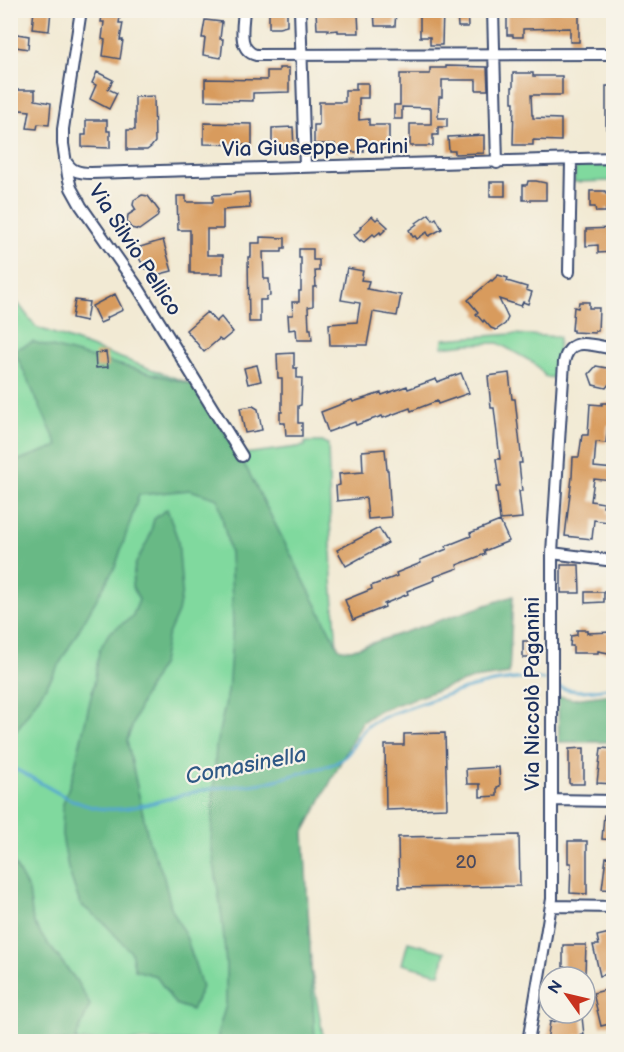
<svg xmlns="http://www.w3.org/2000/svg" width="624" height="1052" viewBox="0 0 624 1052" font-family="'Balsamiq Sans',sans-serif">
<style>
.green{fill:#80d99e;stroke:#4e847e;stroke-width:1.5}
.forest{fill:#68b985;stroke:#427472;stroke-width:1.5}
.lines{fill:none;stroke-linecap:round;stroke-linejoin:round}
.stream{stroke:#54a7cf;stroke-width:3}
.building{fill:#d89b5d}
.minor-casing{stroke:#3b4b70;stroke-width:14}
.minor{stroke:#fff;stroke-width:10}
.labels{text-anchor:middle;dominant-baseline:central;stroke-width:4.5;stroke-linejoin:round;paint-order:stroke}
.number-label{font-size:18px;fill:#4a4a5e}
.street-label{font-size:21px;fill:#1b2f5e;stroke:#f7f3e8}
.water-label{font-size:22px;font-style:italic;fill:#2f5986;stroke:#f7f3e8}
</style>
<rect width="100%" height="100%" fill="#f7f3e8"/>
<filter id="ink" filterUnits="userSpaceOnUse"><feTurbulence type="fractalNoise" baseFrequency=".0167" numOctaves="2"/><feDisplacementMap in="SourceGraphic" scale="12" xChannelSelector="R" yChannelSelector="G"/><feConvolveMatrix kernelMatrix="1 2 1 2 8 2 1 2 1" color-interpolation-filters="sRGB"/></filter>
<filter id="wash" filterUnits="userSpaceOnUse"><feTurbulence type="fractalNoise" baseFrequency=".008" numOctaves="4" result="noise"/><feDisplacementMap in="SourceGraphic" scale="24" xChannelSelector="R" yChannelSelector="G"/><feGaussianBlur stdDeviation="1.35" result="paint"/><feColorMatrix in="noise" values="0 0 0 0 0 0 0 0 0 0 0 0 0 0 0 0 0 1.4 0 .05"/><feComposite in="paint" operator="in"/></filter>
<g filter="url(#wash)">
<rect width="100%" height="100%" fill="#f2ead4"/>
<path class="green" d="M 613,165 L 613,181 L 574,182 L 575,171 L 577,167 Z
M 11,294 L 36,327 L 195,385 L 244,454 L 305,446 L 305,442 L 323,442 L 328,444 L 332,579 L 337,647 L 361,722 L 285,824 L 324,1041 L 11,1041 Z
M 513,334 L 559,337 L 556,378 L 546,377 L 534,363 L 498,343 L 467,344 L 442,347 L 443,339 Z
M 408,942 L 445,952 L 440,974 L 402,964 Z"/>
<path class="forest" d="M 33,342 L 195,385 L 247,469 L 338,647 L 342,649 L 351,650 L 513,596 L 509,674 L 473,679 L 444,688 L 378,711 L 362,722 L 304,832 L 315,1041 L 218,1041 L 218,1031 L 226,1005 L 226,965 L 222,917 L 211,843 L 216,745 L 228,692 L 233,625 L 230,553 L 218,499 L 190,490 L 139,495 L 116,565 L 52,677 L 11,739 L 11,463 L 58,446 L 14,350 Z
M 167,509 L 178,540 L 182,591 L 178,612 L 167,637 L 162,663 L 142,700 L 127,740 L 149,842 L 163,874 L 171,907 L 187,939 L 202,987 L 192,1010 L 175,1004 L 156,976 L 135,970 L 131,952 L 104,923 L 80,904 L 68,868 L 62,835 L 63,804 L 73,774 L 94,684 L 99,651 L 109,633 L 132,617 L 139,600 L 132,586 L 135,565 L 149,538 L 154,519 Z
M 613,694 L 613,742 L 559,742 L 558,696 L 573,699 Z
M 10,856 L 29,891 L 33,921 L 42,936 L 76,980 L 90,1005 L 76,1038 L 77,1041 L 11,1041 Z"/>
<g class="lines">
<path class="stream" d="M 559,687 C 577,694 595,690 614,687
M 10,767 C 40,779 64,802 97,808 C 133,814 168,796 204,790 C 224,786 246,787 267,782 C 282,779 297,774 311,770 C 321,768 332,766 341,760 C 354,752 356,734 369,725 C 382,716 397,712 411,707 C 448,694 505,673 544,680"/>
</g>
<g id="blocks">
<path class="building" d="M 34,10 L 51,10 L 49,31 L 32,29 Z
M 103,10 L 121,10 L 119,23 L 123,23 L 120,40 L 123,40 L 120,59 L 103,56 L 105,40 L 102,39 L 104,22 L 101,22 Z
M 269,10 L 287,10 L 287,26 L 279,28 L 269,28 Z
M 374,10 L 396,10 L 395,26 L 375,26 Z
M 427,10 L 443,10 L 442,45 L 430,45 L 430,37 L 420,37 L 420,12 L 427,12 Z
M 457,10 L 467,10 L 468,27 L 458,27 Z
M 507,10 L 579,10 L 579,42 L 570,42 L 570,28 L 523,29 L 523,37 L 513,37 L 513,35 L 507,35 Z
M 316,11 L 327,11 L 328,12 L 337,12 L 337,13 L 347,13 L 347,14 L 358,14 L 359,33 L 347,33 L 347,32 L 338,32 L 338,30 L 328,31 L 328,29 L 317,29 Z
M 205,20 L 222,22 L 220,39 L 223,39 L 221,58 L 203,55 L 205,38 L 202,38 Z
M 11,33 L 29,36 L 28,49 L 10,46 Z
M 446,66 L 487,67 L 488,90 L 476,90 L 476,80 L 442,80 L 442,97 L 439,97 L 438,118 L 447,118 L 447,127 L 438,127 L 438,135 L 433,135 L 433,146 L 410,146 L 410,124 L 431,124 L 431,108 L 402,107 L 402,119 L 394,119 L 394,105 L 400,105 L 400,74 L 430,74 L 430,68 L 446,68 Z
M 279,68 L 289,68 L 289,92 L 253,93 L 253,101 L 205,100 L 205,79 L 267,80 L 267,71 L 279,71 Z
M 97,72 L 113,80 L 108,89 L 117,93 L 109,109 L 90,99 L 96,85 L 92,83 Z
M 513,73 L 533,73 L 533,76 L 562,76 L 562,95 L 531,95 L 532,115 L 533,115 L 533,118 L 561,119 L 561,141 L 533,140 L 533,145 L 513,145 L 514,102 L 512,102 L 512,87 L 513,87 Z
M 356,83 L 368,83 L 368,98 L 359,98 L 359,120 L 369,119 L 369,125 L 389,125 L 389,144 L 364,144 L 364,152 L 338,152 L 335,151 L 335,144 L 314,144 L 314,125 L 319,125 L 319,102 L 345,102 L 345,90 L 356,90 Z
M 606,86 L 614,86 L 614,134 L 606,129 Z
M 10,90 L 35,90 L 35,100 L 51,103 L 49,125 L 38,124 L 37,129 L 27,128 L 30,111 L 10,109 Z
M 154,96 L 155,142 L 151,147 L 147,150 L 127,150 L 127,130 L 135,130 L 135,97 Z
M 86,120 L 107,120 L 107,131 L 110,131 L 110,148 L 82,147 L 82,135 L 86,135 Z
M 204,123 L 252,124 L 252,145 L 204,144 Z
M 293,127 L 294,149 L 272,150 L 272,128 Z
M 484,135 L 484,153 L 455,154 L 455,151 L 449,151 L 448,137 Z
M 528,181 L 536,181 L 546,183 L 546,200 L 523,200 L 523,185 L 527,185 Z
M 490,182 L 505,182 L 505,196 L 490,196 Z
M 590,191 L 605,191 L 606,194 L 612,194 L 613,209 L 606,209 L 606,212 L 596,212 L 595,207 L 590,207 Z
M 249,192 L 250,208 L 223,210 L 223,229 L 207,229 L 207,255 L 223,255 L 223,274 L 194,274 L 194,273 L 190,273 L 190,230 L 178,230 L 177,196 L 186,196 L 186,202 L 213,202 L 213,195 L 234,194 L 234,193 Z
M 142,195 L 148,196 L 159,211 L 157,217 L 139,230 L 131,228 L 127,222 L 128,215 L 136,210 L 133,205 L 134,200 Z
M 429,214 L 433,220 L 436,218 L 442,229 L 429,236 L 427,232 L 417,239 L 415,236 L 413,237 L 409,230 L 417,224 L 416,223 Z
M 372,216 L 376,220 L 378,218 L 388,227 L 381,234 L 380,232 L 375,236 L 373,234 L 364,242 L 361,240 L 360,241 L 354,235 L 361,228 L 360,227 Z
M 614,228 L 614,252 L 598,253 L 598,245 L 586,246 L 586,229 Z
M 260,237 L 285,238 L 285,248 L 282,248 L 282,252 L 263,252 L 264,279 L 269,279 L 270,296 L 266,297 L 266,300 L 260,300 L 260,322 L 249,322 L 248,257 L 251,257 L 251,243 L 260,243 Z
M 163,240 L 172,271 L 156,275 L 154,267 L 146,269 L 140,260 L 139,255 L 140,247 Z
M 299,249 L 313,249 L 313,260 L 319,260 L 319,271 L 315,271 L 316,287 L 313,287 L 313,306 L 308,307 L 309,329 L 311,329 L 312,340 L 297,340 L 296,329 L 289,330 L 288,315 L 293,315 L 292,302 L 299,302 L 299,291 L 301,291 L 301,258 L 299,258 Z
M 347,268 L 363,271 L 361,280 L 369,281 L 367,289 L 401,295 L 397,316 L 373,312 L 367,345 L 330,345 L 329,324 L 357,322 L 360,303 L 341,300 Z
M 498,275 L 508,278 L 507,281 L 527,287 L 526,290 L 532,292 L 528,304 L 523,302 L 521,306 L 499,299 L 508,318 L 505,324 L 496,330 L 491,328 L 484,320 L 483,322 L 476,314 L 478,312 L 468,300 L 491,280 L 492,281 Z
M 115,294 L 123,310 L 106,318 L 107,320 L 100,323 L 92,306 Z
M 75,300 L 89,302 L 86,321 L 72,318 Z
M 579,302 L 589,302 L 589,308 L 599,308 L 598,331 L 595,331 L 595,333 L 573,332 L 573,330 L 572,330 L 574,307 L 578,308 Z
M 207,312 L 216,322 L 221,317 L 233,332 L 222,341 L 219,339 L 204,352 L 186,330 Z
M 106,352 L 108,367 L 96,368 L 95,353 Z
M 294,353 L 294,368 L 297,368 L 297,378 L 302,378 L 301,405 L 298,406 L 298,423 L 302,423 L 302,436 L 286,436 L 285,423 L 280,423 L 280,412 L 282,412 L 282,378 L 278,378 L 277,354 Z
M 257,365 L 261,381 L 248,384 L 244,368 Z
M 596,366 L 613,369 L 612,373 L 614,375 L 614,388 L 609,384 L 606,388 L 593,385 L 589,374 Z
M 461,373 L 469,393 L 438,404 L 437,401 L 411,411 L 410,408 L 383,418 L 382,416 L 356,425 L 355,422 L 328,432 L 321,412 L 352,400 L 353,402 L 381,393 L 382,395 L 407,386 L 408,389 L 436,379 L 437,382 Z
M 509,373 L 512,399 L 515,399 L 522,463 L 519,463 L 522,491 L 519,491 L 522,518 L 500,520 L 496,487 L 500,487 L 496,459 L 500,459 L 494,408 L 491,408 L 488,376 Z
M 602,403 L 611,403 L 611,408 L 614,408 L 614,421 L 612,421 L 612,425 L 608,425 L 606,443 L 596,442 L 594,467 L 614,469 L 614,479 L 613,481 L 594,479 L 591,501 L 604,503 L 603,507 L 608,508 L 607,514 L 609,514 L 608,522 L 594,520 L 592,539 L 565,536 L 572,477 L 573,457 L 579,457 L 582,435 L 588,435 L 590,404 L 602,405 Z
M 253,406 L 258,409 L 262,430 L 245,433 L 240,408 Z
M 385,449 L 387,470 L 388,470 L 391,517 L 368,519 L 366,498 L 337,501 L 336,486 L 340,485 L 339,474 L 363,472 L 362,451 Z
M 500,521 L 509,541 L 484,551 L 485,554 L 457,565 L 458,568 L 434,577 L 435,580 L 407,591 L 408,594 L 384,604 L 385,607 L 353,620 L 345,600 L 372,589 L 371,586 L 397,576 L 396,573 L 421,563 L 420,560 L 447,549 L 446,546 L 471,536 L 470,533 Z
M 379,528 L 388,543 L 346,566 L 337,550 Z
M 561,565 L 579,565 L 580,593 L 561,593 Z
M 585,592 L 604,592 L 604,602 L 585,603 Z
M 577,630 L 587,630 L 587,633 L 614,632 L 614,654 L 598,651 L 598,653 L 573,653 L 573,646 L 570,646 L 571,636 L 577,635 Z
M 523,641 L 532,641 L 533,658 L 523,658 Z
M 445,733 L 447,808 L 386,810 L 385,745 L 404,745 L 404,734 Z
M 584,748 L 584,784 L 570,784 L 569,783 L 569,749 Z
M 601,748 L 614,749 L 614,784 L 597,783 Z
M 499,767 L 500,786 L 497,787 L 497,796 L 480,797 L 480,784 L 467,784 L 466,769 Z
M 604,815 L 614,816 L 614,840 L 602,839 Z
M 519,835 L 520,886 L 399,888 L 398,837 Z
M 568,841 L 587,841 L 587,894 L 570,893 L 571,863 L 568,863 Z
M 606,857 L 614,858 L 614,890 L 602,889 Z
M 614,932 L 614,972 L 600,976 L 593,945 L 599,945 L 597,936 Z
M 563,945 L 586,945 L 585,973 L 564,970 L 565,967 L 563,967 Z
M 614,988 L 614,1023 L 601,1026 L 593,993 Z
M 582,1017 L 584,1035 L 547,1041 L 550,1022 Z"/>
</g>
</g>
<g filter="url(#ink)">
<use href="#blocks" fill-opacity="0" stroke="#3b4b70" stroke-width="1.5"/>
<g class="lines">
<g class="minor-casing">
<path id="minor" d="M 81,10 L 63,129 L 63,144 L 68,176 L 71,188 L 81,206 L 139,289 L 242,456
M 244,10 C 243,26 237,50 256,55 L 614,54
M 300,10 L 305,167
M 493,10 L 497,163
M 65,160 C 71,171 78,173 91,173 L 614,158
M 569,272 L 571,160
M 552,553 L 614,561
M 552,800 L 614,801
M 551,906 L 614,907
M 528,1042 L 552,899 L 552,553 L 564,362 C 570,334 593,346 614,349"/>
</g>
<use href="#minor" class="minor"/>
</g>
</g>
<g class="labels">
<g class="number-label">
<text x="466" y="862">20</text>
</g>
<g class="street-label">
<text transform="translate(315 148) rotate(-1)">Via Giuseppe Parini</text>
<text transform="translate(135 250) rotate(57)">Via Silvio Pellico</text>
<text transform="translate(532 694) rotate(-90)">Via Niccolò Paganini</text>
</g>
<g class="water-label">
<text transform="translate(246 766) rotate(-11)">Comasinella</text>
</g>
</g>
<rect width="624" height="1052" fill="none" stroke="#f7f3e8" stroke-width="36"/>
<g transform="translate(567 995) rotate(304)"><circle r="28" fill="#f7f3e8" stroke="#9fa5b1" stroke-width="1.5"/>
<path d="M0-4.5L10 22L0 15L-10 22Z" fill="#c8321e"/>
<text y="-9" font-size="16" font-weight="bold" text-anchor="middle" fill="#1b2f5e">N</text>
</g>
</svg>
